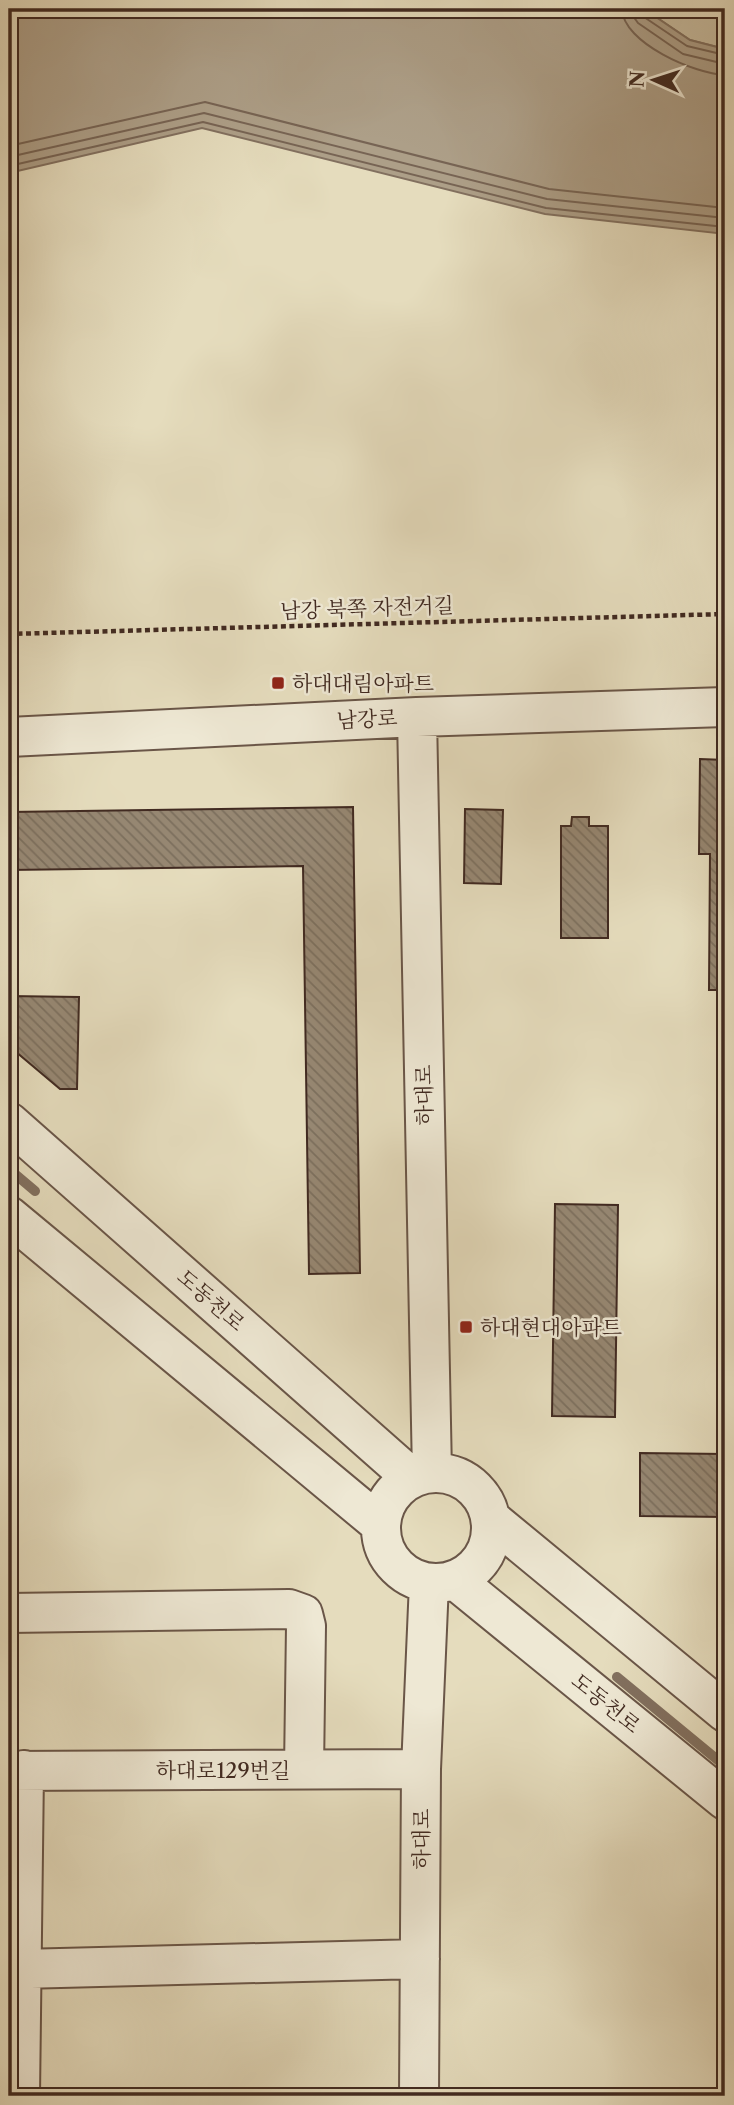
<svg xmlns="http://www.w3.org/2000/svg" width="734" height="2105" viewBox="0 0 734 2105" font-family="'Libre Caslon Text','Noto Serif KR',serif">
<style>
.grass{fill:#c9bea2;stroke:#857462;stroke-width:2}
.water{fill:#ad9f88;stroke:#82705f;stroke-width:2}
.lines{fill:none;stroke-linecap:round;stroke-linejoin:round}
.shore{stroke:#776454;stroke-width:2}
.stream{stroke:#82705f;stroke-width:10}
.building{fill:url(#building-back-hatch);stroke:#412a21;stroke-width:2}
.minor-casing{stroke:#6a5648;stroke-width:42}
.path{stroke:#412a21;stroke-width:4.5;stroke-dasharray:5 3.5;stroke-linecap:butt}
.minor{stroke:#eee8d4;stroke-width:38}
.poi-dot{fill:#8f2418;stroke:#eee8d4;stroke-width:2.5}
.labels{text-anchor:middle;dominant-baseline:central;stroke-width:5;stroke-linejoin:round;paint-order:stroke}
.street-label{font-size:21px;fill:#412a21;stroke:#eee8d4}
.poi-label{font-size:21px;fill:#412a21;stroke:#eee8d4;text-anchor:start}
</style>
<defs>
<pattern id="building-back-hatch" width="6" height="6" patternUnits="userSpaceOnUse" patternTransform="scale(1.75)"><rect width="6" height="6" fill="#968772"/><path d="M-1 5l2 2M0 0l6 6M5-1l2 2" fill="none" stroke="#7c6f5d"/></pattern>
</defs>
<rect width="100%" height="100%" fill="#e5dcbd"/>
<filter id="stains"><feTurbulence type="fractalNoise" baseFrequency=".00286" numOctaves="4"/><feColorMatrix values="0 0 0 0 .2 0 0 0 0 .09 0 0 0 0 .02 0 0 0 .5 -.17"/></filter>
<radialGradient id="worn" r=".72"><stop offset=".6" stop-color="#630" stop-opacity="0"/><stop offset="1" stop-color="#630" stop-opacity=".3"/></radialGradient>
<path class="grass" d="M 644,9 L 725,9 L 725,49 L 690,40 Z"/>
<path class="water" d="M 9,9 L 644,9 L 690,40 L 725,49 L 725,234 L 545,214 L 202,128 L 9,173 Z"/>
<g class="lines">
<path class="shore" d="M 622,9 C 623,43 695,74 725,75
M 632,9 L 633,16 L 638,23 L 683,54 L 725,64
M 641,9 L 644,17 L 687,46 L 725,55
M 9,146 L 205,102 L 549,189 L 725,208
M 9,157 L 204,113 L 547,199 L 725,218
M 9,166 L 203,122 L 546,208 L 725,227"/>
<path class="stream" d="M 9,1169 L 35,1191
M 617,1677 L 725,1766"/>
</g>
<path class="building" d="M 700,759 L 725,760 L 725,1060 L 721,1060 L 722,990 L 709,990 L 710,854 L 699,854 Z
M 353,807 L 360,1273 L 309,1274 L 303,866 L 9,870 L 9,812 Z
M 465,809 L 503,810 L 501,884 L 464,883 Z
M 572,817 L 589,817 L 589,826 L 608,826 L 608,938 L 561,938 L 561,826 L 571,826 Z
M 9,996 L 79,997 L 77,1089 L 60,1089 L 9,1046 Z
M 555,1204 L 618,1205 L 615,1417 L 552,1416 Z
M 640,1453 L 725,1454 L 725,1517 L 640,1516 Z"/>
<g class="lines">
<g class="minor-casing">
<path id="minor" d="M 417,717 L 432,1473
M 9,737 L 417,717 L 725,707
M 9,1122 L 412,1478
M 9,1216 L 381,1525
M381 1528a55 55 0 1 1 110 0a55 55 0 1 1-110 0Z
M 491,1519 L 725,1712
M 455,1580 L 725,1800
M 9,1613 L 289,1609 L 303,1614 L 306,1626 L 304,1769
M 9,1771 L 421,1769
M 21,1969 L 420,1959
M 20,2096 L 24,1770
M 419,2096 L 421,1769 L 429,1583"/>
</g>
<path class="path" d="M 9,634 L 725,614"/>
<use href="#minor" class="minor"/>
</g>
<g class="poi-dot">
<rect x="271" y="676" width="14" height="14" rx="3.5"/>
<rect x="459" y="1320" width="14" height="14" rx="3.5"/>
</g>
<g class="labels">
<g class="street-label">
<text transform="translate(367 608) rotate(-2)">남강 북쪽 자전거길</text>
<text transform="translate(367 719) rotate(-3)">남강로</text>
<text transform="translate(424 1095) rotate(-91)">하대로</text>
<text transform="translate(211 1300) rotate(41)">도동천로</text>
<text transform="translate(606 1703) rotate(39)">도동천로</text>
<text x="223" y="1770">하대로129번길</text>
<text transform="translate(421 1839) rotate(-90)">하대로</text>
</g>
<g class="poi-label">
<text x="292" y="683">하대대림아파트</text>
<text x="480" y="1327">하대현대아파트</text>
</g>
</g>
<rect width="734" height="2105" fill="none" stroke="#e5dcbd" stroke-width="35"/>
<rect x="10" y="10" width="713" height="2084" fill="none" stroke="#412a21" stroke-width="3.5"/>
<rect x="18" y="18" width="699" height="2070" fill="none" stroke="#412a21" stroke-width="2"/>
<g transform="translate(654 80) rotate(273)" stroke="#eee8d4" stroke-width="5" paint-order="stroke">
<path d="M0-5L12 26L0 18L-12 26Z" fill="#412a21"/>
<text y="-10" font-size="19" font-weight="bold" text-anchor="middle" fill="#412a21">N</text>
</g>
<rect width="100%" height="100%" filter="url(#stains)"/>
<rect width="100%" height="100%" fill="url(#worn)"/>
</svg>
